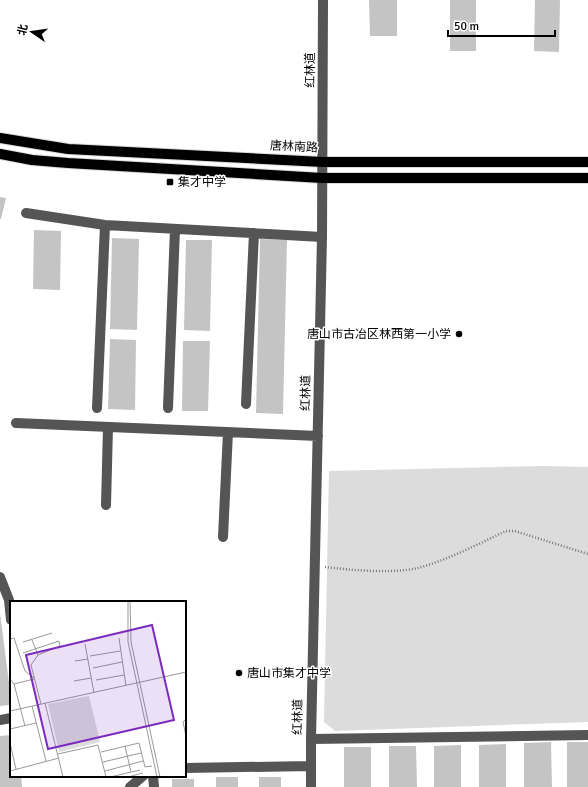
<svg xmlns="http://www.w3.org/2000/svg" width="588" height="787" viewBox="0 0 588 787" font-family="Signika,'Noto Sans SC',sans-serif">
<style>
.green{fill:#dcdcdc}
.building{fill:#c4c4c4}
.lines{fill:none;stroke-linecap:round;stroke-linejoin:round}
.major-casing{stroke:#dbdbdb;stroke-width:12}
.path{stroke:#777;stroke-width:2.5;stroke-dasharray:1 2;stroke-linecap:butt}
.minor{stroke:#555;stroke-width:10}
.major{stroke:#000;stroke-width:10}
.poi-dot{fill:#000;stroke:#fff;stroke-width:1.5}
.labels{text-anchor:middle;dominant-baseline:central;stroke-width:3;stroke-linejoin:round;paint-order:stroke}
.street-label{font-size:12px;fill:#000;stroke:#fff}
.poi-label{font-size:12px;fill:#000;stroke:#fff;text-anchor:start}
.inset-road{fill:none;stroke:#999;stroke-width:1}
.view{fill:#7b2cbf;fill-opacity:0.15;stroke:#7b2cbf;stroke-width:2}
.inset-edge{fill:none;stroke:#000;stroke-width:2}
</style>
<rect width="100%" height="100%" fill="#fff"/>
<path class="green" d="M 543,466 L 588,467 L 588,722 L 335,731 L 324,722 L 329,471 Z"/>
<path class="building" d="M 369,0 L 397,0 L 397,36 L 370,36 Z
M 450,0 L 476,0 L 476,51 L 450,51 Z
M 535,0 L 560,0 L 559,52 L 534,51 Z
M 0,197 L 6,198 L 1,219 L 0,219 Z
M 34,230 L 61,231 L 60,290 L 33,289 Z
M 112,238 L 139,239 L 137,330 L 110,329 Z
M 260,239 L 287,240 L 283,414 L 256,413 Z
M 186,240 L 212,240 L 210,331 L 184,330 Z
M 110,339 L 136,340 L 135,410 L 108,409 Z
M 183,341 L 210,341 L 208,411 L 182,411 Z
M 0,613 L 11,698 L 11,705 L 0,706 Z
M 11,735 L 11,776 L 21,776 L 22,787 L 0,787 L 0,736 Z
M 551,742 L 552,787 L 524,787 L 524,743 Z
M 567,742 L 588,742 L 588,787 L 567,787 Z
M 506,744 L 506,787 L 479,787 L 479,745 Z
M 461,745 L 461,787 L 434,787 L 434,746 Z
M 389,746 L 416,746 L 417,787 L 389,787 Z
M 344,747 L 371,747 L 371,787 L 344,787 Z
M 216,777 L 238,777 L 238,787 L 216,787 Z
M 259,777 L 281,777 L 281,787 L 259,787 Z
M 172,779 L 194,779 L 194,787 L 172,787 Z"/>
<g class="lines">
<g class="major-casing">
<path id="major" d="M 0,138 L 68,149 L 323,162 L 588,162
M 0,154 L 32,160 L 68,163 L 322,178 L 588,178"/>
</g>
<path class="path" d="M 325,567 C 352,570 391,574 418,568 C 448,560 478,544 506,531 L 515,531 L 588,554"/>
<path class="minor" d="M 26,213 L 105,225 L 322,237
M 246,404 L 254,233
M 97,408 L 105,225
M 168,408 L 175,229
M 16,423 L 318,436
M 106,505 L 108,427
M 223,537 L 228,432
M 0,577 L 9,600 L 11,620
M 0,720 L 11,718
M 311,739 L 588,735
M 185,768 L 311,766
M 153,776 L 154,787
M 130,787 L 143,776
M 311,787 L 311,739 L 322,237 L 323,0"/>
<use href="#major" class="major"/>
</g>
<g class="poi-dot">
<rect x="166" y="178" width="8" height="8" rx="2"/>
<circle cx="459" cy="334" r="4"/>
<circle cx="239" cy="673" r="4"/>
</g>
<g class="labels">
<g class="street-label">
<text transform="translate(310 70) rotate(-90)">红林道</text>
<text transform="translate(294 147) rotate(3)">唐林南路</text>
<text transform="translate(306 393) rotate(-89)">红林道</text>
<text transform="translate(298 717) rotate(-89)">红林道</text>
</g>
<g class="poi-label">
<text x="178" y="182">集才中学</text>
<text x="451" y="334" text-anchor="end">唐山市古冶区林西第一小学</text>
<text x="247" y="673">唐山市集才中学</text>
</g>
</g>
<g transform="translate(10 601)">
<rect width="176" height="176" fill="#fff"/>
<path d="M 79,95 L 90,141 L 49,151 L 38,103 Z" fill="#dcdcdc"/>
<path class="inset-road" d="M 118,0 L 118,41 L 147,176M 120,0 L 121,41 L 150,176M 109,37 L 116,85M 0,38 L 4,37 L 15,70 L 24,77M 22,39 L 28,54 L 21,64 L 31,103M 13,41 L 42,32M 75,43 L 84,92M 13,52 L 49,40 L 50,45 L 28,54M 80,55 L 110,50M 65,60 L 78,58M 83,67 L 112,61M 0,78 L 4,83 L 24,78M 86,79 L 114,74M 64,80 L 81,77M 4,83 L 15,125M 35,102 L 53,176M 22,105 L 36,160M 0,110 L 176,71M 176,118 L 173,121 L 176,135M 0,128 L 26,122M 0,142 L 6,168M 115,145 L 121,171M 91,151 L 129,142 L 135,166 L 142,165M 48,153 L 88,144 L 96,176M 93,161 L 131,152M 0,170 L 49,157M 95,170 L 133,160M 100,176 L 130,169M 118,176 L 133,172"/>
<path class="view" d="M 142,24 L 164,119 L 38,148 L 16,54 Z"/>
<rect width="176" height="176" class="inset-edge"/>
</g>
<g transform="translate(32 32) rotate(283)" stroke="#ffffff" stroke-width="3" paint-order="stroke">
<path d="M0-3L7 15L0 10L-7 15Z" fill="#000000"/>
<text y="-6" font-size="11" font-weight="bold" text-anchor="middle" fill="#000000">北</text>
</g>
<path d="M448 30v6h107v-6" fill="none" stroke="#000000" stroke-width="2"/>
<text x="454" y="30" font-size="12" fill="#000000" stroke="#ffffff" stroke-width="3" paint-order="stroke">50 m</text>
</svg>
